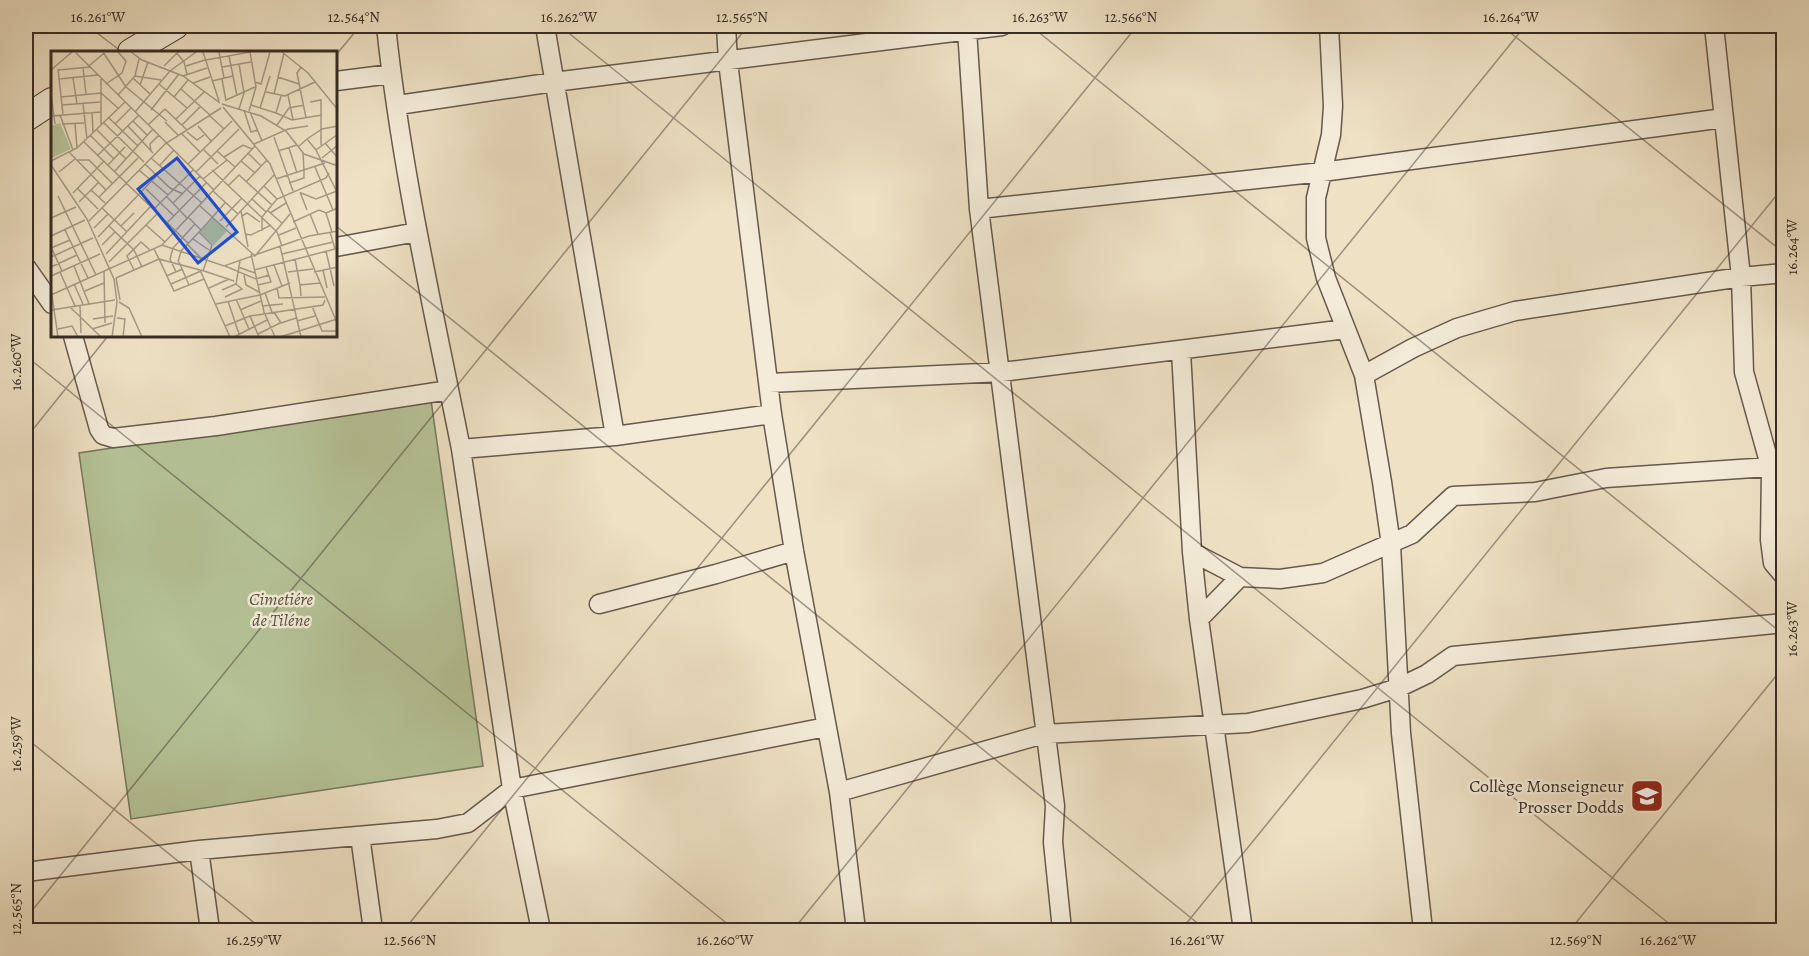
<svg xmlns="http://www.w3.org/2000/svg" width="1809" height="956" viewBox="0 0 1809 956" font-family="Alegreya,serif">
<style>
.green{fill:#b5c397;stroke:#76785e;stroke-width:1.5}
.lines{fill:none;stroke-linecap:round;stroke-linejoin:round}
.minor-casing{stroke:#66594d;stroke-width:21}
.secondary-casing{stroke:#382c25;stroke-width:28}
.minor{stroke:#f4ecd9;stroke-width:18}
.secondary{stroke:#f4ecd9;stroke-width:26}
.ticks{fill:none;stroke:#382c25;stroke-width:1.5;stroke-opacity:0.45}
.labels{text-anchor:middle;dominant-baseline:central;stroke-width:5;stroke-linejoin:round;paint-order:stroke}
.park-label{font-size:18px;font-style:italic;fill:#575242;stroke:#f4ecd9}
.poi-label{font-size:18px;fill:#382c25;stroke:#f4ecd9;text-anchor:end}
.inset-road{fill:none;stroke:#a59984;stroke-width:1.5}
.view{fill:#1d4ed8;fill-opacity:0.15;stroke:#1d4ed8;stroke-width:3}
.inset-edge{fill:none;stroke:#382c25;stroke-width:3}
.neatline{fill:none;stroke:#382c25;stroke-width:2}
.ticks-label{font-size:15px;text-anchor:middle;fill:#382c25}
</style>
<rect width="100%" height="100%" fill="#eee1c4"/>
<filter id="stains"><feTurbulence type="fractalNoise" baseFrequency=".00333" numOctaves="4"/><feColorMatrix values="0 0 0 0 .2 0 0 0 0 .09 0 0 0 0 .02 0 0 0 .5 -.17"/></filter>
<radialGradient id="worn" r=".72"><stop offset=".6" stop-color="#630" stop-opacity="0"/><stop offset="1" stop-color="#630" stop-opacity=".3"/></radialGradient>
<path class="green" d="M 431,400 L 483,766 L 131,819 L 79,453 Z"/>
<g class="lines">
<g class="minor-casing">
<path id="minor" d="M 386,26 C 401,168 433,308 461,449 L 615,436 L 772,414
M 545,26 L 615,436
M 726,26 L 728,62 L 772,414 L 794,551 L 839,792 L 856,930
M 1329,26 L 1333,106 L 1331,135 L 1316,198 L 1316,238 L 1326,278 L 1364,375 L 1382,482 L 1391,545 L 1401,733 L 1423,930
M 1714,26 L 1741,277 L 1744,372 L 1771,469 L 1770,540 L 1773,563 L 1784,576
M 967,30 L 979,209 L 1055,806 L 1053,842 L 1062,930
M 336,81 L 391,74
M 398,105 L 554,82 L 1002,26
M 979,209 L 1322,172 L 1724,118
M 336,247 L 417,232
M 26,267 L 52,304
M 73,336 L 99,429 L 103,435 L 113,438 L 216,426 L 449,390
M 1181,351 L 1192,552 L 1199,619 L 1243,930
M 1364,375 L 1413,348 L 1457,328 L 1515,311 L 1741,277 L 1784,273
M 769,383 L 1002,372 L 1346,329
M 461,449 L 512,789 L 541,930
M 1192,552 L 1240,577 L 1280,579 L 1323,573 L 1412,534 L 1453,496 L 1535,492 L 1606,478 L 1784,466
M 599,604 L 716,574 L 794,551
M 1199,619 L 1240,577
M 839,792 L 1044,734 L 1248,723 L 1362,699 L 1398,688 L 1427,674 L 1453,656 L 1784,623
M 360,836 L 373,930
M 199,850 L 210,930
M 26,872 L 199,850 L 437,829 L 468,823 L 512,789 L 826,727"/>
</g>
<g class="secondary-casing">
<path id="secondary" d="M 131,52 L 175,26
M 26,118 L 52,101"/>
</g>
<use href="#minor" class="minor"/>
<use href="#secondary" class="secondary"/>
</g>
<path class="ticks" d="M 88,26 L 122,52M 560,26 L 1677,930M 1031,26 L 1784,635M 1502,26 L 1784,253M 336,55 L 360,26M 336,226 L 1206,930M 26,356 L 735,930M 26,438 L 108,336M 26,738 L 263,930M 26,918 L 748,26M 404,930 L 1137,26M 793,930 L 1525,26M 1181,930 L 1784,186M 1570,930 L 1784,666"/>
<defs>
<g id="school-square" transform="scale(1.725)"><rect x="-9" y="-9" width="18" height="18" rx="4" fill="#8f2418" stroke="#f4ecd9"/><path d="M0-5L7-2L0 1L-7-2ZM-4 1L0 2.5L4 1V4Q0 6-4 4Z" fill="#fff"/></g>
</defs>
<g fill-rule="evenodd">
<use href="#school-square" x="1647" y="796"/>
</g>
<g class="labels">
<g class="park-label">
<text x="281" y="599">Cimetiére<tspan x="281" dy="21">de Tiléne</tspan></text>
</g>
<g class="poi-label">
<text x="1624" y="786">Collège Monseigneur<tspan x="1624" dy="21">Prosser Dodds</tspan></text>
</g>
</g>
<g transform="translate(51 51)">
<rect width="286" height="286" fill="#eee1c4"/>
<path d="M 9,72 L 20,98 L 1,107 L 0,75 ZM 162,167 L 176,180 L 163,194 L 149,181 Z" fill="#b5c397"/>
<path class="inset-road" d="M 52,1 L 75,36 L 116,70M 80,1 L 91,9 L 132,25 L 169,52M 152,1 L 168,50M 168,1 L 173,27M 231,1 L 257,22 L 287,59M 25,2 L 163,139M 126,2 L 133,11 L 136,23M 178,5 L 186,45M 155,9 L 199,1 L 205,36 L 198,60M 38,15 L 53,2M 113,15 L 127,1M 135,15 L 154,9M 171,16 L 200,11M 250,16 L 246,22 L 255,67M 32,17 L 35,43M 7,18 L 12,63M 0,19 L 21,1M 7,19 L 39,16M 84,25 L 110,29M 132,25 L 156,17M 227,26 L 248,33M 22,27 L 26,53M 82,27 L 99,43M 8,28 L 47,24M 171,28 L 175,50M 161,30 L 182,25M 204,31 L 210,33 L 219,1M 142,32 L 159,26M 55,33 L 71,22 L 75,10 L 67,1M 108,33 L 136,57M 89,34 L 97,11M 130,38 L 159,64M 215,41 L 234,45 L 264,31M 0,43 L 4,73M 223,43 L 233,2M 67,44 L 84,25 L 88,8M 237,44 L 242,69M 10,46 L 50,42 L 67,57M 123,46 L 137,29M 175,49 L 204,36M 259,51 L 270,49 L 270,94M 32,53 L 36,88M 171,53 L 210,65 L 235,80 L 253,103 L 287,115M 11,54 L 49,51M 200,54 L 225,62 L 230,45M 172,56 L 219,113 L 287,274M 209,57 L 219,25M 188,58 L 193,42 L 188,13M 100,59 L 128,23M 193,59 L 200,81 L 207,79M 41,61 L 42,81M 84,61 L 119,20 L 145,1M 199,61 L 211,90M 225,62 L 241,69 L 271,64M 9,64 L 22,99M 0,65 L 50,61M 159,65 L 173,78M 57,66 L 87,95M 125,68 L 153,41M 82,70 L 96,84M 52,71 L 93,111M 114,71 L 127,84M 11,73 L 33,72M 24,73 L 26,96M 50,73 L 50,28M 64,73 L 80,57M 97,74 L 114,58 L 136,79M 131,74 L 150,55M 226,74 L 238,57 L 253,54M 77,75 L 102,102M 147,75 L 161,91M 45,78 L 75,108M 136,81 L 146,89 L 153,84M 131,83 L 149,101M 287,83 L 265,99 L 287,143M 39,84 L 63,108M 223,86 L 242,140M 256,88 L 271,78 L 287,75M 33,91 L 138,193M 274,92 L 287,107M 203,93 L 237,78 L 257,75M 247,96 L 256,88 L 265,99M 238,97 L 246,122M 152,98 L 167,113M 100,100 L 99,93 L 108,84M 166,100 L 184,116M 227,100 L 246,94M 18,101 L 55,139M 197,102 L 210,115M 252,102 L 253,120M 47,104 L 88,64M 173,106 L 192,94 L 201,98M 100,107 L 151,152M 271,107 L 287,94M 27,109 L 38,109 L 61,132M 0,110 L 26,97 L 74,51M 190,110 L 204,122M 94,113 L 119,137 L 132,143M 137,113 L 181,70M 0,114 L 36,168 L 63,228 L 66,251 L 61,286M 57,114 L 74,96M 109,114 L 123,99M 264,116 L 282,159M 88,119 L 117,144M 161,119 L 226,181 L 231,195M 64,120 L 102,78M 8,121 L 24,108M 145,121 L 188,78M 152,128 L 176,109M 225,128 L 274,112M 195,131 L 216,109M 238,132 L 253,127 L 253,119M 177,135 L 188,124 L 221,154M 213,135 L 226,148M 26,137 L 47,158M 95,138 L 123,165M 40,139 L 54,152M 162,140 L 187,163M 249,141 L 256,159M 22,142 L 53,110M 250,142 L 265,148 L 286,140M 7,145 L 45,224M 48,146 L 87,107M 116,146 L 137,168M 201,148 L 215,161M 28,151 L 48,131M 122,152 L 149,125M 149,155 L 204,205 L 239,163M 51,157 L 76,181M 102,159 L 143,118M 216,159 L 231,172M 190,160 L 197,196M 219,162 L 235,152M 275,162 L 281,181M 259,163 L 267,183M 191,165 L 196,162 L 209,171M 0,167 L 25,156M 38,170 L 114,93 L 170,57M 169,170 L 190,148M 242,171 L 268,159 L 275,162 L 287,157M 116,172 L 156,131M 95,174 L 114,191M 58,175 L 83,199 L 91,216M 70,175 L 83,162M 175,176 L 223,124M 43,177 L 57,163M 14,179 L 37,227M 150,179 L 174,152M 211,180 L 211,166 L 226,148 L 275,127 L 278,122M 148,181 L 161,194 L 152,220M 194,183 L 200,184 L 220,174M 228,184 L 245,177M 0,185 L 34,169M 47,186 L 112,118M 142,188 L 158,199M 51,194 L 64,181M 111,194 L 204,95M 137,194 L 150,207M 229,195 L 250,286M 0,196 L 11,220M 0,197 L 19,189M 103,198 L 108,208 L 149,219 L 179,286M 275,200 L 283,235M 55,203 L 99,156M 200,203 L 213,261 L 224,286M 231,203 L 282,191M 0,206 L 42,187M 244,208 L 249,234M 58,211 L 106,163M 127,211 L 130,200 L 150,179 L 138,167M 128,211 L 138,234M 223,214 L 231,235M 23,215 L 38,253M 174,215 L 205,228 L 218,224M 0,216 L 26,204M 187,216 L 204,222M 83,219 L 76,205 L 90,191 L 99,199M 150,219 L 183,230M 203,219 L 284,198 L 279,181M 272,219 L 276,237M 53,220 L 54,272M 9,221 L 24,255M 125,221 L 119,208 L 122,197 L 144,173M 237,221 L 262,218M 263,221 L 287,216M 193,224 L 195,234 L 208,241M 0,225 L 49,203M 115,225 L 132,218M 65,227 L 69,249M 65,227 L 108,208 L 123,240 L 153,228M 23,233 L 32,253M 120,233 L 150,220M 207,234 L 220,231 L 215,216M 158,237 L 178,228M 226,237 L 228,247 L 274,246M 0,238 L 7,286M 171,239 L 185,233 L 189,210M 34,240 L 53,232M 214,242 L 221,261M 0,244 L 111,194 L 173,215 L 258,185 L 287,180M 250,245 L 249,234 L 269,232M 174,246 L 191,238 L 185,233M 185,248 L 198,278M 177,250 L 188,283M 68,251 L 78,257 L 91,286M 165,253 L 209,244 L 239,232M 29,254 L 30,282M 211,255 L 232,253M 261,255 L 271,280 L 287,280M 19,256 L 50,286M 0,259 L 64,249M 189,259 L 210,250M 223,261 L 230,272 L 245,267M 199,265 L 208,286M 66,267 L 74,268 L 72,286M 42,268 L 62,265M 246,270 L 264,265M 174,275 L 199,265 L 272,254 L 274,249M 7,278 L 21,275 L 27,286M 41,278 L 61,272M 207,283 L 229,272M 183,286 L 216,269M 229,286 L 286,268"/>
<path class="view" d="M 126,107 L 186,181 L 147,212 L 87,138 Z"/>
<rect width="286" height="286" class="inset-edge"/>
</g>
<rect width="1809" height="956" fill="none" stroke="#eee1c4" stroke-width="66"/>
<rect x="33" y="33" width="1743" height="890" class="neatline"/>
<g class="ticks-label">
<text x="98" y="22">16.261°W</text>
<text x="354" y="22">12.564°N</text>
<text x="569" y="22">16.262°W</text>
<text x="742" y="22">12.565°N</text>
<text x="1040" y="22">16.263°W</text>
<text x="1131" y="22">12.566°N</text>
<text x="1511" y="22">16.264°W</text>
<text transform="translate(1792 247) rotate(-90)" y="5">16.264°W</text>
<text transform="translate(16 362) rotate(-90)" y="5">16.260°W</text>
<text transform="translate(1792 629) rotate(-90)" y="5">16.263°W</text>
<text transform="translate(16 744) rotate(-90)" y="5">16.259°W</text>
<text transform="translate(16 909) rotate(-90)" y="5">12.565°N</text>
<text x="254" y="945">16.259°W</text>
<text x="410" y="945">12.566°N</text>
<text x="725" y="945">16.260°W</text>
<text x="1197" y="945">16.261°W</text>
<text x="1576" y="945">12.569°N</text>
<text x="1668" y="945">16.262°W</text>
</g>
<rect width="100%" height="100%" filter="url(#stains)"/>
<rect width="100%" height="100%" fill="url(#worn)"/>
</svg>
